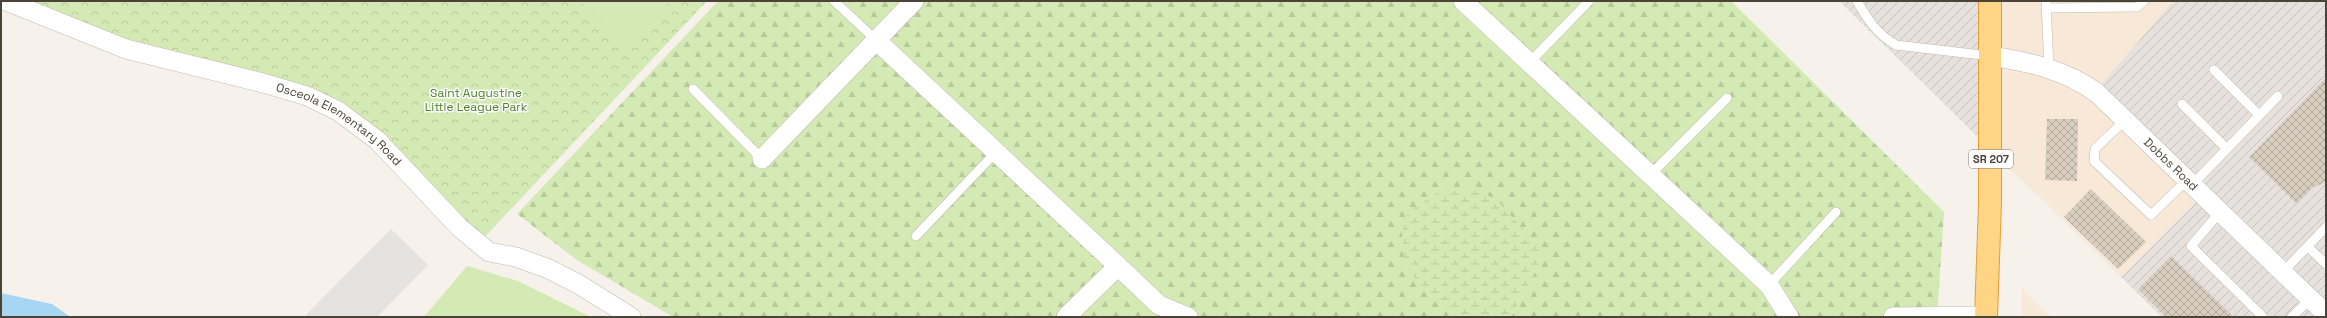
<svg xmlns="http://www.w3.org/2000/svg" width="2327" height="318" viewBox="0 0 2327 318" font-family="'Space Grotesk',sans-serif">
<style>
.commercial{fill:#f7e8d7}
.industrial{fill:url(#industrial-furrows)}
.forest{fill:url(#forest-firs)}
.wetland{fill:url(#wetland-marsh)}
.park{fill:url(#park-crowns)}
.pitch{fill:#d3eab4}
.parking{fill:#e5e2df}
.water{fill:#a7d6f3}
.building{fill:url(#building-cross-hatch)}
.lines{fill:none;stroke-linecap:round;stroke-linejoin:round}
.service-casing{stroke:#c2baad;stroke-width:10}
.minor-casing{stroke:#c2baad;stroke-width:20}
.trunk-casing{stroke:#e19e39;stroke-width:24}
.service{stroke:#fff;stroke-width:9}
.minor{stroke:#fff;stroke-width:19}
.trunk{stroke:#ffd484;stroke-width:22}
.labels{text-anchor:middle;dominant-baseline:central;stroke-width:3;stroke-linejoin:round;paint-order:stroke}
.shield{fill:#fff;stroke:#817b74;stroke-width:1}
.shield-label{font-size:11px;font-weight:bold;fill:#4b4338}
.park-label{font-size:12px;fill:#4c7f29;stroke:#fff}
.street-label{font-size:12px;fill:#4b4338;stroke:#fff}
</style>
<defs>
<pattern id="industrial-furrows" width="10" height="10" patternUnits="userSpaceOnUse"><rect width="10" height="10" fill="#e6e1dc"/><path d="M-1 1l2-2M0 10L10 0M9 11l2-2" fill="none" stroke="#c7c2be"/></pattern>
<pattern id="forest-firs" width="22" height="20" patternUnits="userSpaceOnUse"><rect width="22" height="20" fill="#d3eab4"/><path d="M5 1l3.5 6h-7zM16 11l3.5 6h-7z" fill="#b7ca9c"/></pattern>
<pattern id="wetland-marsh" width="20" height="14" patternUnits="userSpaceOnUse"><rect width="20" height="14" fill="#d3eab4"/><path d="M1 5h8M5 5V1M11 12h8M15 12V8" fill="none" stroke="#b7ca9c"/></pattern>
<pattern id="park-crowns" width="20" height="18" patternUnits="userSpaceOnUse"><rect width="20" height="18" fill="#d3eab4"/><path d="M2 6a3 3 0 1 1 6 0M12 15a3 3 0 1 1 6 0" fill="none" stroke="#b7ca9c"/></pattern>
<pattern id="building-cross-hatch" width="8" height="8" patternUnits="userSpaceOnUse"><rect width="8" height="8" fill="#d8cec0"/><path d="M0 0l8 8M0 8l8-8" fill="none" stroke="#b1a99d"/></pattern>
</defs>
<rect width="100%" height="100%" fill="#f6f2eb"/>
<path class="commercial" d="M 1999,1 L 2173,1 L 2101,85 L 2085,73 L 2062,64 L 2032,54 L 2000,49 Z
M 2000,67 L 2029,71 L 2077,88 L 2092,99 L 2197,201 L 2121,277 L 2000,159 Z
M 2022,288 L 2051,317 L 2022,317 Z"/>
<path class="industrial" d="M 1839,1 L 1981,1 L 1982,141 Z
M 2173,1 L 2326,1 L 2326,303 L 2101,85 Z
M 2197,201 L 2316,317 L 2162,317 L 2121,277 Z"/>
<path class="forest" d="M 718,1 L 1731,1 L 1944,212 L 1937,317 L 1511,317 L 1533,277 L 1455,316 L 1457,317 L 673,317 L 577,260 L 517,214 Z"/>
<path class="wetland" d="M 1476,189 L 1497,200 L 1542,251 L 1533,277 L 1511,317 L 1457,317 L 1431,299 L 1404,265 L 1402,232 L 1409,211 L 1437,193 Z"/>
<path class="park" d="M 6,1 L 707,1 L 478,244 L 377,140 L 263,83 Z"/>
<path class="pitch" d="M 579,1 L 670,1 L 656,19 L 626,46 Z
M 467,266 L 518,281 L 591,317 L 424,317 Z"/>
<path class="parking" d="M 391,229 L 428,265 L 377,317 L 304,317 Z"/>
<path class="water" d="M 1,293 L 52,304 L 69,316 L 86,317 L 1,317 Z"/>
<path class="building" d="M 2326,78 L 2326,182 L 2312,188 L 2296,203 L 2249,157 Z
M 2047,119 L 2078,119 L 2077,181 L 2045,180 Z
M 2091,189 L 2146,242 L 2118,269 L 2064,217 Z
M 2171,256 L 2234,317 L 2166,317 L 2138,289 Z"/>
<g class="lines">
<g class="service-casing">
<path id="service" d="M 834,1 L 876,40
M 1857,1 C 1868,20 1877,34 1896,45 L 1990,56
M 2046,1 L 2049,69
M 2046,8 L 2137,7 L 2144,1
M 1529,63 L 1589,1
M 2214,70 L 2259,115
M 693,89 L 762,159
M 2182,104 L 2227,149
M 2125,120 L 2095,149 L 2094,161 L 2151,215 L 2187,180
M 1649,176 L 1727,98
M 2192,185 L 2278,96
M 2220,212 L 2191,246 L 2263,317
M 916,236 L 996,152
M 2308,247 L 2326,264
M 2283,272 L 2326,227
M 1769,285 L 1836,212
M 2292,317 L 2310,299"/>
</g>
<g class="minor-casing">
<g id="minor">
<path id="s1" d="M 6,1 L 126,49 L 263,83 L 307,96 L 338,111 L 377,140 L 460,228 L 489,252 L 516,257 L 549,269 L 580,285 L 631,317"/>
<path d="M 1463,1 L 1769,285 L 1789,317"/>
<path d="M 876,40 L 1118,266 L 1066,317"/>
<path id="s2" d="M 1991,56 C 2029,62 2066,70 2097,93 L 2326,314"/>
<path d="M 762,159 L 914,1"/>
<path d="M 1118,266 L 1159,305 L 1188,317"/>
<path d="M 1893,317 L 1986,316"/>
</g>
</g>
<g class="trunk-casing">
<path id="trunk" d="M 1986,317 L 1990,203 L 1990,1"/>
</g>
<use href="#service" class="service"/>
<use href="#minor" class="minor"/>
<use href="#trunk" class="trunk"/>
</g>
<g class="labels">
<rect class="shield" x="1969" y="150" width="44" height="18" rx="3"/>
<g class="shield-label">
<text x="1991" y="159">SR 207</text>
</g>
<g class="park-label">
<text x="476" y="93">Saint Augustine<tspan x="476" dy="14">Little League Park</tspan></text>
</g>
<g class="street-label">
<text stroke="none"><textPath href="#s1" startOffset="358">Osceola Elementary Road</textPath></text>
<text stroke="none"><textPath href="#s2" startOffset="216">Dobbs Road</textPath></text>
</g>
</g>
<rect width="2327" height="318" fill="none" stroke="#4b4338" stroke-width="4"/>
</svg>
